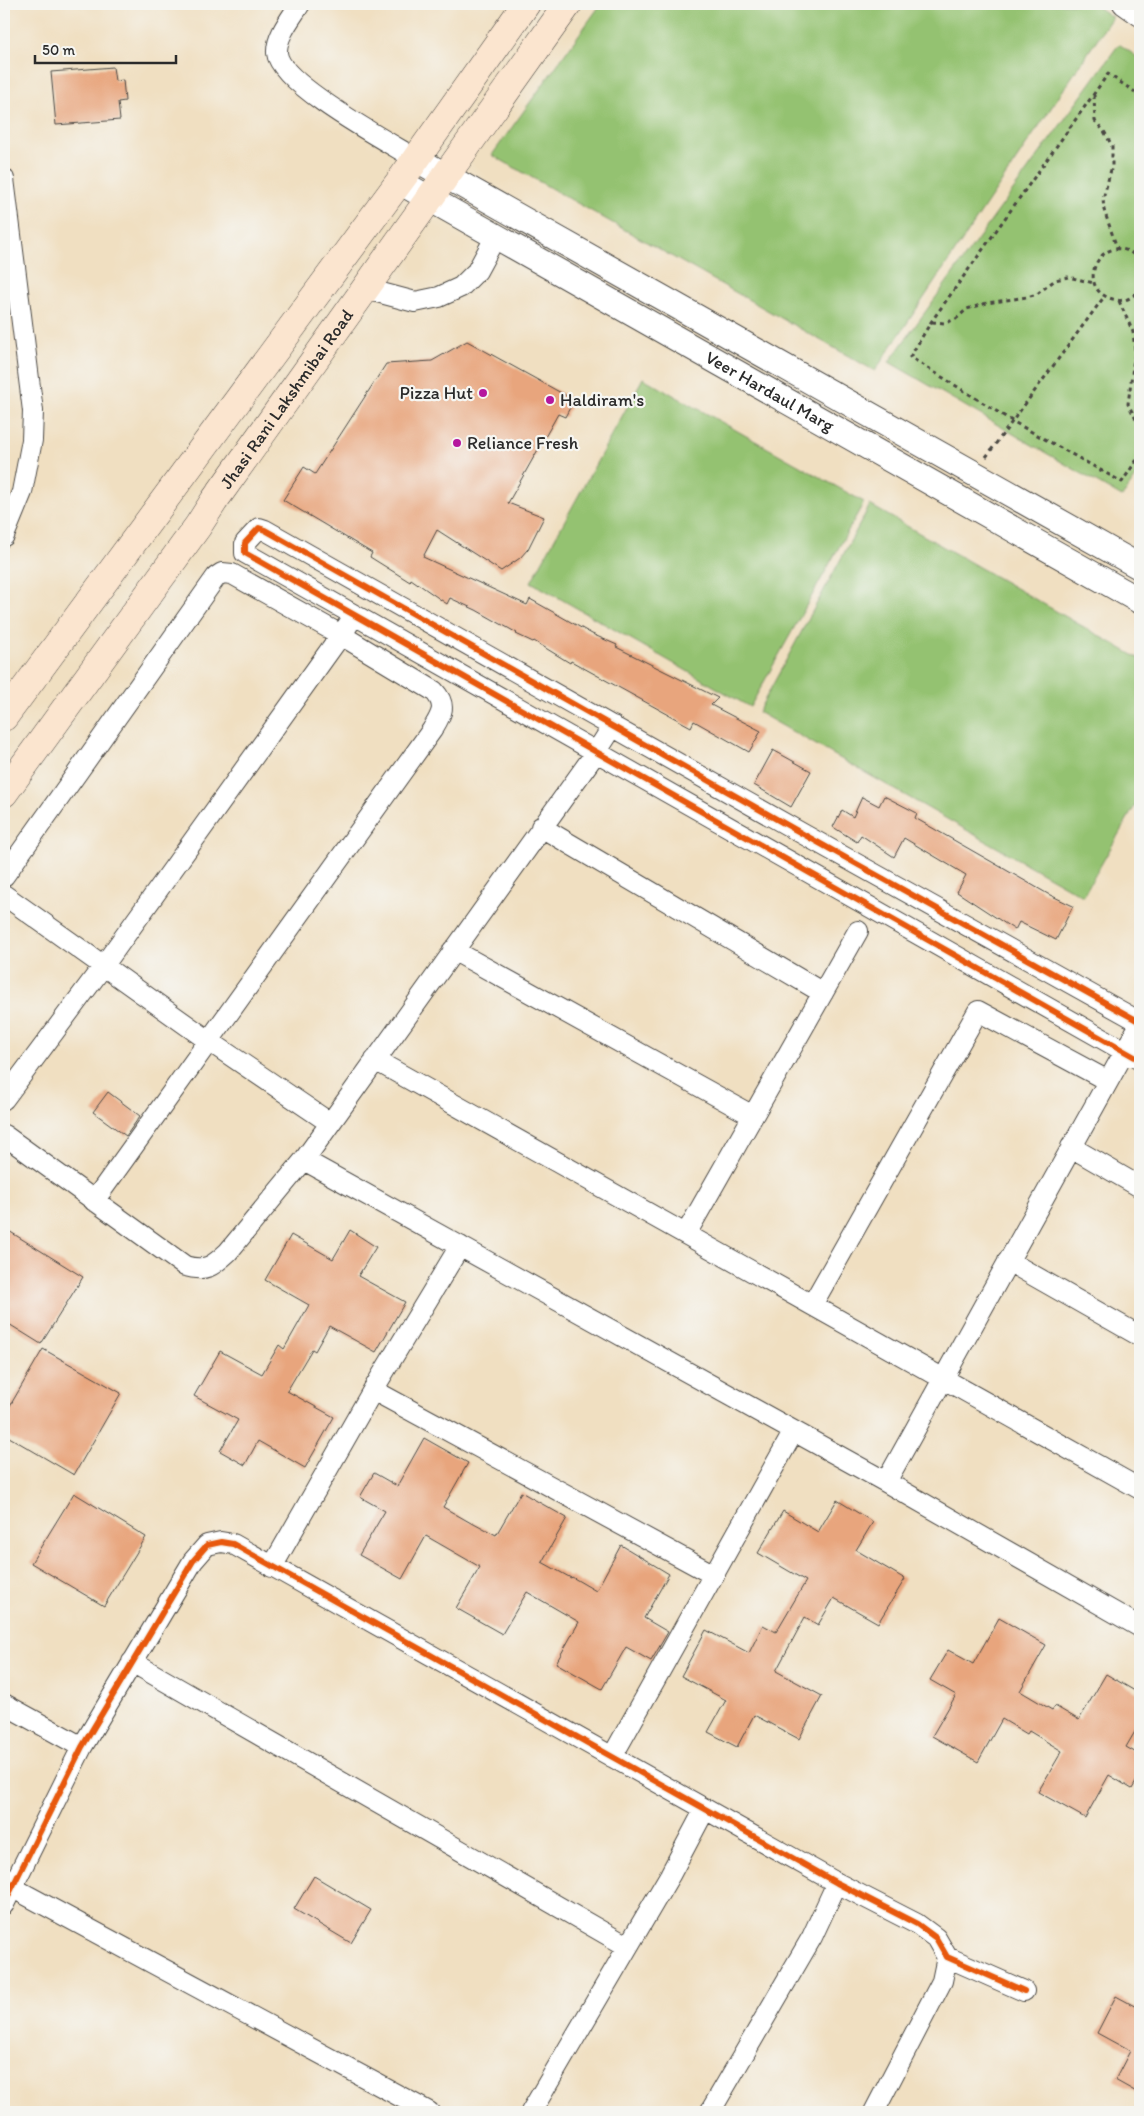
<svg xmlns="http://www.w3.org/2000/svg" width="1144" height="2116" viewBox="0 0 1144 2116" font-family="Itim,sans-serif">
<style>
.green{fill:#94c271;stroke:#60764e}
.building{fill:#e8a57d}
.lines{fill:none;stroke-linecap:round;stroke-linejoin:round}
.minor-casing{stroke:#494642;stroke-width:22}
.tertiary-casing{stroke:#494642;stroke-width:27}
.secondary-casing{stroke:#494642;stroke-width:29}
.path{stroke:#494642;stroke-width:3;stroke-dasharray:4 4;stroke-linecap:butt}
.minor{stroke:#fff;stroke-width:20}
.tertiary{stroke:#fff;stroke-width:25}
.secondary{stroke:#fbe5cf;stroke-width:28}
.cycleway-casing{stroke:#f6f6f2;stroke-width:9}
.cycleway{stroke:#e8590c;stroke-width:6}
.poi-dot{fill:#b5179e;stroke:#f6f6f2;stroke-width:2}
.labels{text-anchor:middle;dominant-baseline:central;stroke-width:4.5;stroke-linejoin:round;paint-order:stroke}
.street-label{font-size:18px;fill:#2b2b2b;stroke:#f6f6f2}
.poi-label{font-size:18px;fill:#2b2b2b;stroke:#f6f6f2;text-anchor:start}
</style>
<rect width="100%" height="100%" fill="#f6f6f2"/>
<filter id="ink" filterUnits="userSpaceOnUse"><feTurbulence type="fractalNoise" baseFrequency=".02" numOctaves="2"/><feDisplacementMap in="SourceGraphic" scale="10" xChannelSelector="R" yChannelSelector="G"/><feConvolveMatrix kernelMatrix="1 2 1 2 8 2 1 2 1" color-interpolation-filters="sRGB"/></filter>
<filter id="wash" filterUnits="userSpaceOnUse"><feTurbulence type="fractalNoise" baseFrequency=".0096" numOctaves="4" result="noise"/><feDisplacementMap in="SourceGraphic" scale="20" xChannelSelector="R" yChannelSelector="G"/><feGaussianBlur stdDeviation="1.12" result="paint"/><feColorMatrix in="noise" values="0 0 0 0 0 0 0 0 0 0 0 0 0 0 0 0 0 1.4 0 .05"/><feComposite in="paint" operator="in"/></filter>
<g filter="url(#wash)">
<rect width="100%" height="100%" fill="#f0dfc1"/>
<path class="green" d="M 601,4 L 1093,4 L 1112,17 L 875,371 L 492,155 Z
M 1119,44 L 1140,59 L 1140,471 L 1122,497 L 889,362 Z
M 643,378 L 864,502 L 750,707 L 531,582 Z
M 870,505 L 1140,659 L 1140,797 L 1083,896 L 758,712 Z"/>
<g id="blocks">
<path class="building" d="M 113,67 L 115,81 L 123,80 L 125,101 L 118,102 L 120,120 L 56,125 L 51,72 Z
M 467,341 L 574,400 L 565,417 L 558,414 L 508,503 L 544,517 L 528,549 L 520,558 L 501,571 L 437,530 L 423,557 L 527,605 L 530,599 L 592,634 L 617,645 L 616,647 L 718,698 L 711,705 L 761,731 L 749,752 L 694,721 L 691,727 L 609,682 L 571,661 L 570,663 L 534,641 L 533,642 L 516,634 L 517,633 L 476,610 L 450,598 L 447,604 L 411,579 L 410,582 L 370,557 L 372,553 L 283,500 L 304,467 L 315,474 L 386,364 L 432,361 Z
M 773,750 L 811,771 L 791,807 L 754,785 Z
M 884,796 L 917,813 L 915,818 L 1048,894 L 1073,906 L 1056,940 L 1019,922 L 1015,930 L 957,892 L 966,875 L 904,838 L 894,857 L 861,835 L 857,842 L 833,827 L 842,810 L 853,817 L 862,797 L 879,806 Z
M 108,1092 L 140,1116 L 126,1136 L 93,1112 Z
M 4,1228 L 83,1277 L 41,1344 L 4,1321 Z
M 350,1230 L 376,1247 L 358,1276 L 405,1302 L 376,1352 L 329,1326 L 315,1351 L 312,1349 L 287,1391 L 334,1417 L 305,1468 L 258,1441 L 245,1465 L 220,1451 L 238,1420 L 194,1396 L 220,1351 L 262,1374 L 279,1345 L 284,1349 L 309,1305 L 265,1280 L 291,1235 L 333,1259 Z
M 43,1349 L 121,1393 L 74,1475 L 4,1434 L 4,1416 Z
M 424,1438 L 468,1463 L 443,1507 L 471,1523 L 472,1522 L 496,1535 L 521,1492 L 567,1518 L 542,1562 L 571,1578 L 572,1577 L 596,1591 L 621,1545 L 669,1574 L 644,1618 L 668,1632 L 651,1661 L 626,1647 L 602,1689 L 556,1663 L 579,1622 L 527,1592 L 502,1634 L 456,1608 L 480,1567 L 426,1536 L 402,1579 L 359,1555 L 385,1511 L 360,1497 L 374,1473 L 397,1486 Z
M 74,1493 L 146,1537 L 104,1606 L 31,1563 Z
M 837,1500 L 873,1522 L 856,1550 L 905,1579 L 878,1623 L 834,1598 L 818,1625 L 805,1617 L 776,1671 L 822,1696 L 799,1739 L 754,1715 L 737,1747 L 708,1732 L 726,1700 L 681,1676 L 706,1630 L 749,1653 L 763,1625 L 776,1632 L 806,1581 L 758,1553 L 783,1511 L 818,1532 Z
M 999,1618 L 1046,1645 L 1020,1691 L 1052,1710 L 1055,1706 L 1079,1720 L 1106,1674 L 1140,1694 L 1140,1723 L 1126,1747 L 1140,1755 L 1140,1775 L 1132,1789 L 1109,1775 L 1085,1818 L 1038,1792 L 1062,1751 L 1029,1731 L 1027,1734 L 1002,1719 L 978,1762 L 932,1736 L 956,1695 L 930,1680 L 948,1650 L 973,1664 Z
M 314,1876 L 371,1910 L 351,1943 L 294,1909 Z
M 1116,1996 L 1140,2009 L 1140,2094 L 1115,2080 L 1130,2051 L 1097,2033 Z"/>
</g>
</g>
<g filter="url(#ink)">
<use href="#blocks" fill-opacity="0" stroke="#494642" stroke-width="1"/>
<g class="lines">
<g class="minor-casing">
<path id="minor" d="M 300,4 C 292,17 276,36 277,53 C 280,84 388,142 416,159
M 1123,4 L 1140,16
M 4,179 L 33,411 L 32,440 L 22,492 L 4,536
M 366,289 L 415,302 L 439,297 L 461,287 L 477,271 L 496,236
M 541,827 L 823,993
M 4,876 L 216,577 L 222,573 L 232,574 L 341,635 L 434,691 C 448,706 441,715 432,730 L 94,1201
M 4,895 L 209,1041 L 330,1123
M 453,950 L 753,1116
M 1140,1022 L 803,834 L 265,530 L 259,528 L 245,543 L 245,553 L 1140,1060
M 375,1060 L 1140,1489
M 4,1099 L 104,965 L 348,625
M 4,1135 L 185,1266 C 206,1272 213,1266 228,1252 L 304,1160 L 597,751 L 613,726
M 1071,1147 L 1140,1187
M 304,1160 L 886,1482 L 1140,1627
M 686,1234 L 858,931
M 1008,1261 L 1140,1336
M 812,1305 L 978,1011 L 1108,1081
M 373,1390 L 714,1575
M 886,1482 L 1140,1024
M 272,1567 L 373,1390 L 460,1246
M 132,1662 L 627,1946
M 4,1704 L 82,1747
M 612,1757 L 794,1431
M 4,1883 L 429,2112
M 4,1904 L 82,1747 L 193,1561 L 207,1545 L 221,1542 L 233,1544 L 837,1883 L 917,1924 L 936,1938 L 947,1957 L 1024,1991
M 531,2112 L 670,1875 L 705,1809
M 710,2112 L 812,1937 L 837,1883
M 874,2112 L 942,1981 L 947,1957"/>
</g>
<g class="tertiary-casing">
<g id="tertiary">
<path d="M 416,159 L 1140,567"/>
<path id="s1" d="M 400,182 L 1140,601"/>
</g>
</g>
<g class="secondary-casing">
<g id="secondary">
<path d="M 4,717 L 411,166 L 526,4"/>
<path id="s2" d="M 4,793 L 198,526 L 214,501 L 568,4"/>
</g>
</g>
<path class="path" d="M 1140,84 L 1135,92 L 1108,74 L 931,322 L 910,357 L 1012,421 L 1122,482 L 1140,455
M 1094,95 L 1095,121 L 1104,131 L 1112,146 L 1112,166 L 1103,199 L 1104,210 L 1117,248
M 1134,253 L 1140,245
M 1140,260 C 1104,222 1068,292 1117,300 C 1126,302 1135,296 1140,289
M 1119,301 L 1133,332 L 1135,351 L 1128,404 L 1140,427
M 932,322 L 945,323 L 956,319 L 967,309 L 987,303 L 1027,297 L 1037,294 L 1055,280 L 1068,277 L 1094,283
M 986,457 L 1104,297"/>
<use href="#minor" class="minor"/>
<use href="#tertiary" class="tertiary"/>
<use href="#secondary" class="secondary"/>
<g class="cycleway-casing">
<path id="cycleway" d="M 1140,1022 L 803,834 L 265,530 L 259,528 L 245,543 L 245,553 L 1140,1060
M 4,1904 L 82,1747 L 193,1561 L 207,1545 L 221,1542 L 233,1544 L 837,1883 L 917,1924 L 936,1938 L 947,1957 L 1024,1991"/>
</g>
<use href="#cycleway" class="cycleway"/>
</g>
</g>
<g class="poi-dot">
<circle cx="483" cy="393" r="5"/>
<circle cx="550" cy="400" r="5"/>
<circle cx="457" cy="443" r="5"/>
</g>
<g class="labels">
<g class="street-label">
<text stroke="none"><textPath href="#s1" startOffset="425">Veer Hardaul Marg</textPath></text>
<text stroke="none"><textPath href="#s2" startOffset="485">Jhasi Rani Lakshmibai Road</textPath></text>
</g>
<g class="poi-label">
<text x="473" y="393" text-anchor="end">Pizza Hut</text>
<text x="560" y="400">Haldiram's</text>
<text x="467" y="443">Reliance Fresh</text>
</g>
</g>
<rect width="1144" height="2116" fill="none" stroke="#f6f6f2" stroke-width="20"/>
<path d="M35 55v8h141v-8" fill="none" stroke="#2b2b2b" stroke-width="2.5"/>
<text x="42" y="55" font-size="15" fill="#2b2b2b" stroke="#f6f6f2" stroke-width="4" paint-order="stroke">50 m</text>
</svg>
